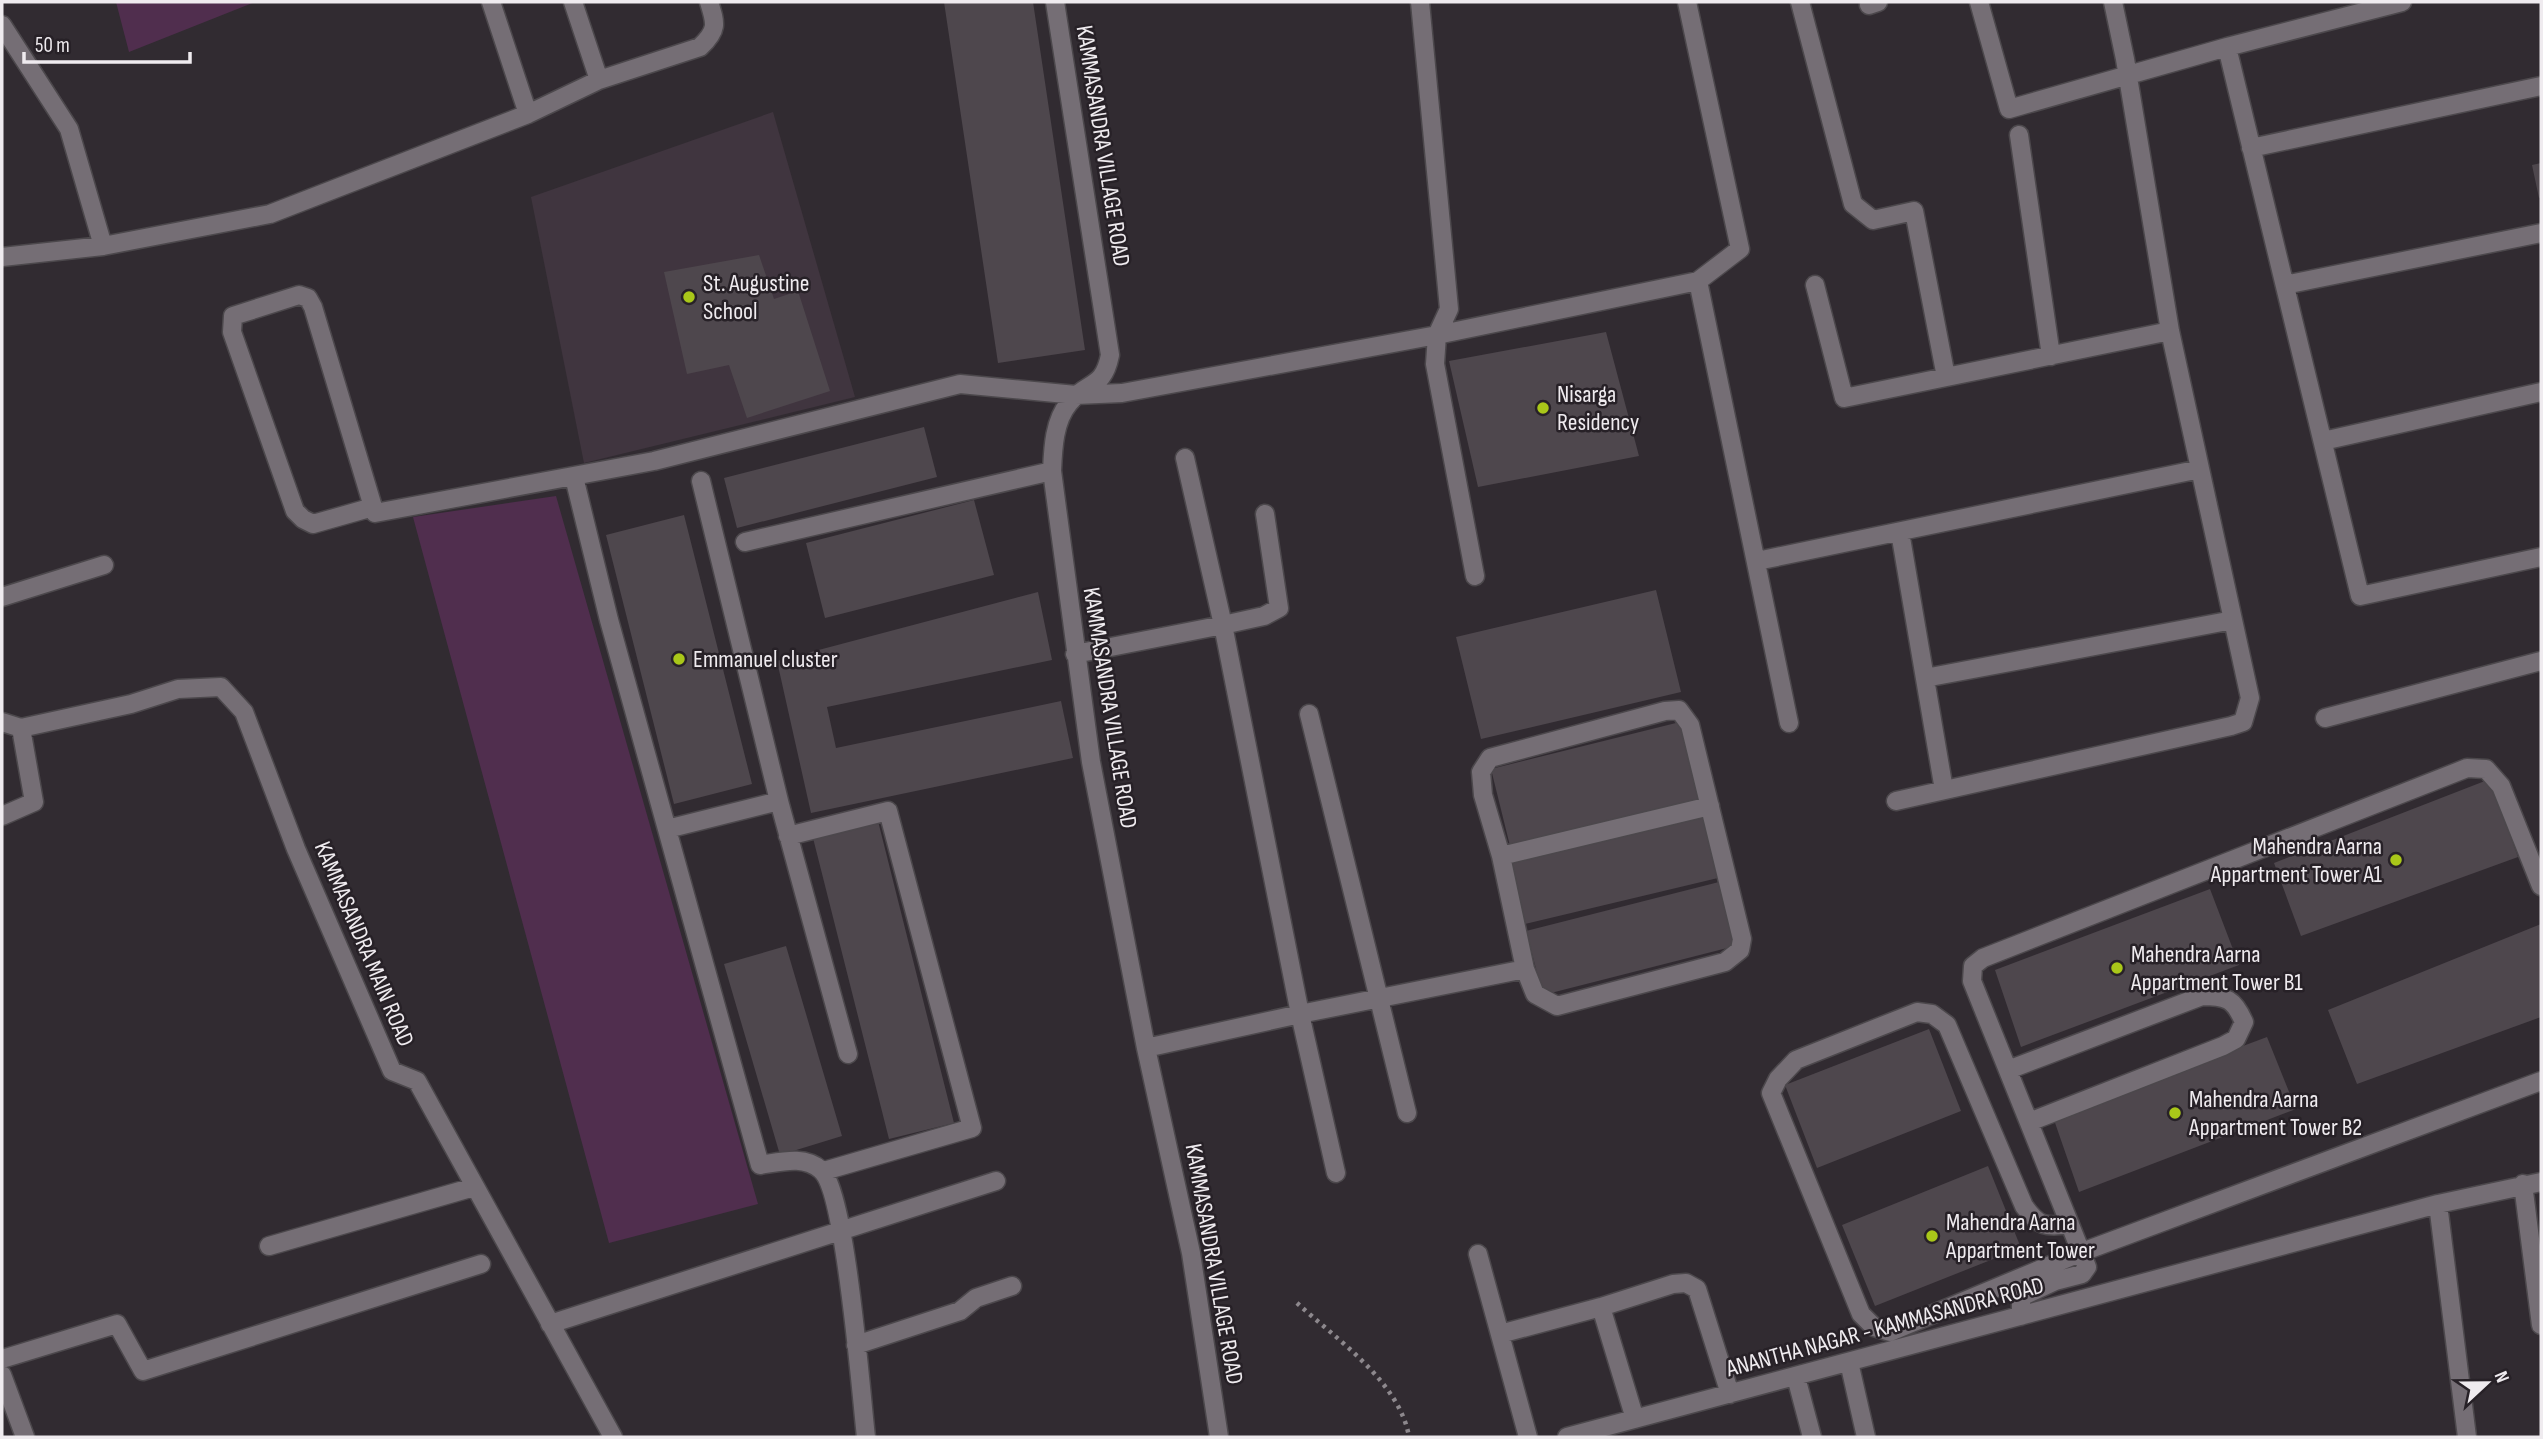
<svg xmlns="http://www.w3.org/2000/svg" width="2543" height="1439" viewBox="0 0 2543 1439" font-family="'Sofia Sans Condensed',sans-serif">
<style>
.built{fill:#40353f}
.grass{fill:#502e4e}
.building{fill:#4e474d}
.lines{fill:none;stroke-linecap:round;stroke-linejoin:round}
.minor-casing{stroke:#4c484c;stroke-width:21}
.path{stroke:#8d888d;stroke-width:4.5;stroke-dasharray:3.5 5;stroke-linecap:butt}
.minor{stroke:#756e75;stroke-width:18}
.poi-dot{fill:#a9c719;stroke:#272127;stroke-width:2.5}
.labels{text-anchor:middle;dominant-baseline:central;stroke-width:5;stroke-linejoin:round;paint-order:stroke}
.street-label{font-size:24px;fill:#efebef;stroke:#272127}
.poi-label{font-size:24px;fill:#efebef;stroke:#272127;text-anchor:start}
</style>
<rect width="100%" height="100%" fill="#312b31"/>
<path class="built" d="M 773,112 L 855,397 L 584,463 L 531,197 Z"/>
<path class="grass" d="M 116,2 L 255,2 L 129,52 Z
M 556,496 L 758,1204 L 609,1243 L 413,517 Z"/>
<path class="building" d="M 944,2 L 1033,2 L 1085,350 L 998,363 Z
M 2541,163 L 2541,197 L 2539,198 L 2532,165 Z
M 759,255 L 774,299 L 798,291 L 830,391 L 747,418 L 729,365 L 687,374 L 664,272 Z
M 1606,332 L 1639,456 L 1478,487 L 1449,361 Z
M 924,427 L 937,477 L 737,528 L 724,478 Z
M 974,500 L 994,575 L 825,618 L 806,543 Z
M 684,515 L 752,784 L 674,804 L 606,535 Z
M 1656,590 L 1681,692 L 1481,739 L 1456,637 Z
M 1038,592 L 1052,660 L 827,707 L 836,748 L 1061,701 L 1073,758 L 811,813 L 777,661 Z
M 1680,722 L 1700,804 L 1511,850 L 1491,769 Z
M 2490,779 L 2518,857 L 2301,936 L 2274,863 Z
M 1702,813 L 1718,878 L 1525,924 L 1510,858 Z
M 878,821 L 954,1123 L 889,1139 L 813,838 Z
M 1719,882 L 1735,946 L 1543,995 L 1526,931 Z
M 2210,889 L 2239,965 L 2021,1047 L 1995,970 Z
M 2541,924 L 2541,1017 L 2357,1084 L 2328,1010 Z
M 786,946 L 842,1136 L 780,1155 L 724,964 Z
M 1929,1029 L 1961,1111 L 1817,1168 L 1785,1085 Z
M 2267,1037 L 2296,1109 L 2079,1192 L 2053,1117 Z
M 1988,1166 L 2021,1248 L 1875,1306 L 1842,1225 Z"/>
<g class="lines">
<g class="minor-casing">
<path id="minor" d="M 491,2 L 528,114
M 573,2 L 599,80
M 1055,2 L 1110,355 C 1103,390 1088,380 1069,403 C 1054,421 1053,448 1052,471 L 1091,762 L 1146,1048 L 1191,1253 L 1219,1437
M 1800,2 L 1853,204 L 1873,220 L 1914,211 L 1946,377
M 1979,2 L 2009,109 L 2227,47 L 2402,2
M 1869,5 L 1878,2
M 2,25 L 69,129 L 103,246
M 2227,47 L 2360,596 L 2541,557
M 2019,135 L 2051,356
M 2251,148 L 2541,86
M 2,257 L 103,246 L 270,214 L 528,114 L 599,80 L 700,47 C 718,30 716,24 709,2
M 1698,281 L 1789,723
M 1815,285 L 1844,398 L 2170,331
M 2285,285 L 2541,233
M 2323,441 L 2541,392
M 1185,458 L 1223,625 L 1264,616 L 1279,608 L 1265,514
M 574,477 L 609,620 L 760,1165 C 781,1162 804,1155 821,1170 C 846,1191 861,1395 866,1437
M 701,481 L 779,801
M 373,507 L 313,524 L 303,519 L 295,511 L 232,332 L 233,316 L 299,295 L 308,298 L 313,307 L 373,507 L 375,513 L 654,461 L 960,384 L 1076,395 L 1122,393 L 1437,335 L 1449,309 L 1420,2
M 1900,532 L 1944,790
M 745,542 L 1052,471
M 1757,561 L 2200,469
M 1475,576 L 1435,364 L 1437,335 L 1698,281 L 1740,249 L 1687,2
M 2,597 L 104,565
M 1075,654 L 1223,625 L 1300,1014 L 1336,1173
M 1925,678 L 2233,620
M 1309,714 L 1407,1113
M 2325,718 L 2541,661
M 2,722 L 21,728 L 131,704 L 178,689 L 221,687 L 244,712 L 296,849 L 392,1071 L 417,1081 L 613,1437
M 1896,801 L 2231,726 L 2243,722 L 2250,698 L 2170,331 L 2125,59 L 2113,2
M 2,816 L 34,802 L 21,728
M 667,829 L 779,801 L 848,1054
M 788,836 L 888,811 L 972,1128 L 824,1171
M 1501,856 L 1710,806
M 1146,1048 L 1300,1014 L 1525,969 L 1501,856 L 1483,795 L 1481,772 L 1490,758 L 1665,711 L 1679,710 L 1690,725 L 1742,939 L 1740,950 L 1725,962 L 1557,1006 L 1535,994 L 1525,969
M 2008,1070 L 2202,996 C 2227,996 2234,999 2244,1022 L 2236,1039 L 2223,1046 L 2029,1122
M 2523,1184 L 2541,1325
M 2438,1204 L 2467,1437
M 2070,1224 C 2045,1227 2039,1227 2024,1206 L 1947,1025 L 1932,1014 L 1917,1012 L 1796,1060 L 1778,1079 L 1771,1093 L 1861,1314 L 1874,1327 L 1890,1332 L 2082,1252 L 2541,1081
M 269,1246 L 474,1187
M 1478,1254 L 1528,1437
M 1601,1307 L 1635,1419
M 2021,1316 L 2021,1297 L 2055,1281 L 2082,1274 L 2087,1267 L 1972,981 L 1973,966 L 1983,958 L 2467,768 L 2486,769 L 2501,786 L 2541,886
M 550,1324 L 996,1181
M 1500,1334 L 1601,1307 L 1673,1284 L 1686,1283 L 1697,1289 L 1730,1394
M 856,1345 L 960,1311 L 976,1298 L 1012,1286
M 2,1359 L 117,1324 L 143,1371 L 481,1264
M 1849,1362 L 1866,1437
M 2,1375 L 25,1437
M 1796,1377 L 1812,1437
M 1567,1437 L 2438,1204 L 2541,1182"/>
</g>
<path class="path" d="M 1297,1303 C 1336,1339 1400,1382 1409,1437"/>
<use href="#minor" class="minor"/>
</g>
<g class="poi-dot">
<circle cx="689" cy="297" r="7"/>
<circle cx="1543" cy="408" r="7"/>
<circle cx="679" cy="659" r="7"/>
<circle cx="2396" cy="860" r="7"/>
<circle cx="2117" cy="968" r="7"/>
<circle cx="2175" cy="1113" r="7"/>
<circle cx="1932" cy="1236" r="7"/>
</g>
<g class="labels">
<g class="street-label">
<text transform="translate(1103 146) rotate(81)">KAMMASANDRA VILLAGE ROAD</text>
<text transform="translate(1110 708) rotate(81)">KAMMASANDRA VILLAGE ROAD</text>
<text transform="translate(364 944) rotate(67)">KAMMASANDRA MAIN ROAD</text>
<text transform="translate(1214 1264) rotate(80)">KAMMASANDRA VILLAGE ROAD</text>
<text transform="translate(1885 1327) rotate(-15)">ANANTHA NAGAR - KAMMASANDRA ROAD</text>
</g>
<g class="poi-label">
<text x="703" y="283">St. Augustine<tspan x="703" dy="28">School</tspan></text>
<text x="1557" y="394">Nisarga<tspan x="1557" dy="28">Residency</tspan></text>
<text x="693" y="659">Emmanuel cluster</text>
<text x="2382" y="846" text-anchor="end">Mahendra Aarna<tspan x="2382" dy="28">Appartment Tower A1</tspan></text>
<text x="2131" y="954">Mahendra Aarna<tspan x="2131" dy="28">Appartment Tower B1</tspan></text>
<text x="2189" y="1099">Mahendra Aarna<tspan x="2189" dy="28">Appartment Tower B2</tspan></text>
<text x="1946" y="1222">Mahendra Aarna<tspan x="1946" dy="28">Appartment Tower</tspan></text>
</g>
</g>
<rect width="2543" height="1439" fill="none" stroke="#efebef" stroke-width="7"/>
<g transform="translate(2487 1383) rotate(68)" stroke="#272127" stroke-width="5" paint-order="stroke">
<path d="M0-5L12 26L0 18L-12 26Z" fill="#efebef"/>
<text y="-10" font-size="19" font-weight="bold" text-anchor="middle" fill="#efebef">N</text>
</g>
<path d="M24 52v10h166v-10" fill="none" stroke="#efebef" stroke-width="3.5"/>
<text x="35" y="52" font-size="21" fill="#efebef" stroke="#272127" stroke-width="5" paint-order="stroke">50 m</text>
</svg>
